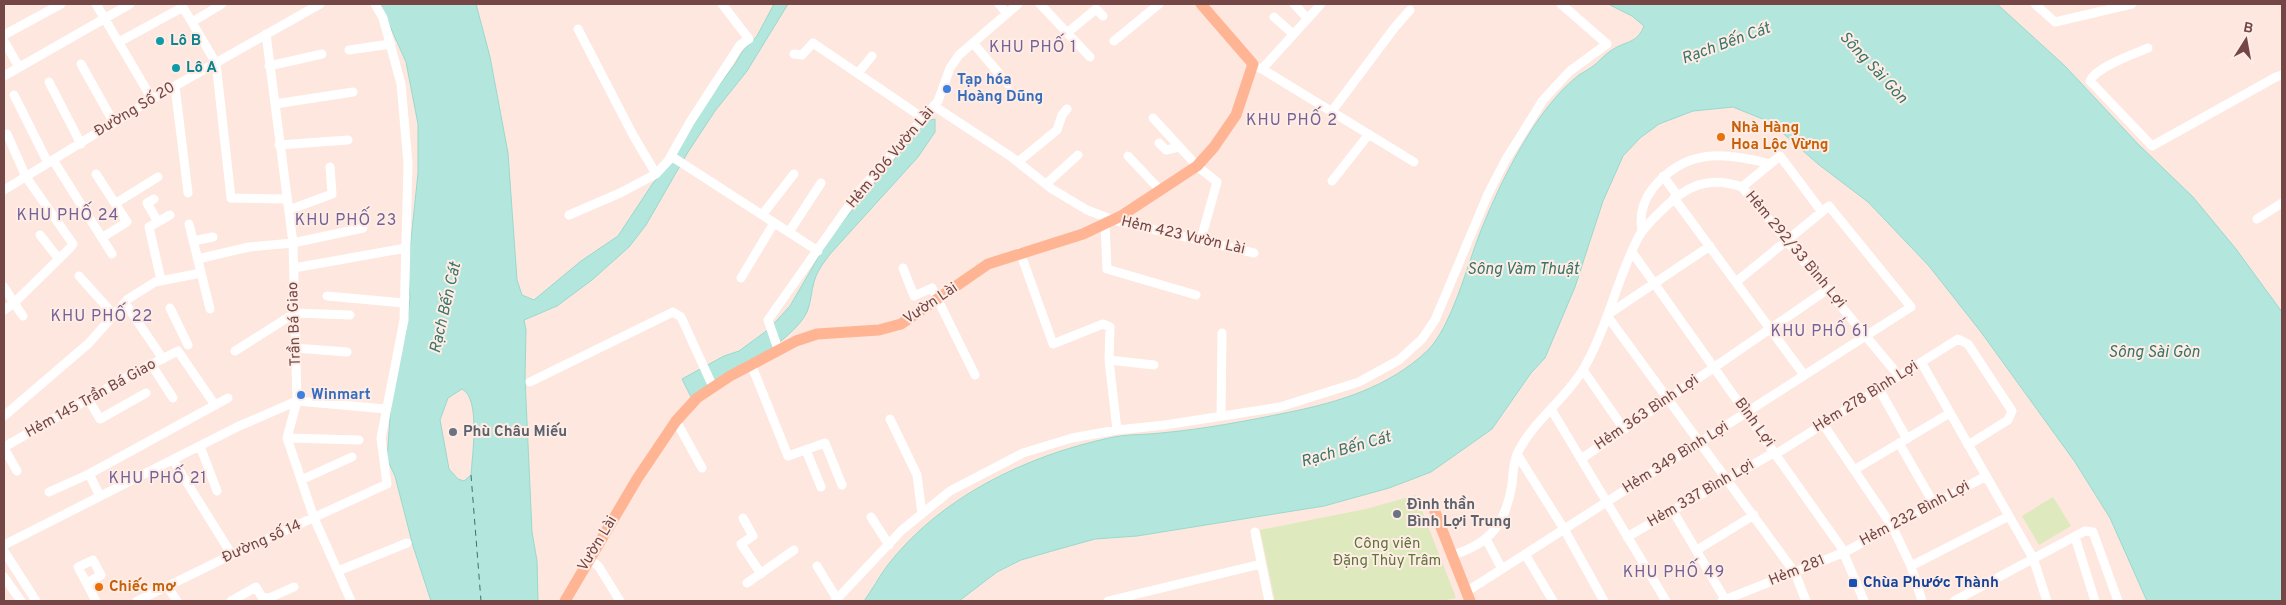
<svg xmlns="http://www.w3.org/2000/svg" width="2286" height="605" viewBox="0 0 2286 605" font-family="Overpass,sans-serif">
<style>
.green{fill:#deeabd}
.water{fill:#b3e7dd;stroke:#98d9ce;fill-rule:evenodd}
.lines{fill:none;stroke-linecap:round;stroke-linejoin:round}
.ferry{stroke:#37746a;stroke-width:1;stroke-dasharray:6 5;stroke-linecap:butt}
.minor{stroke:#fff;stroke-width:9}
.major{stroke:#ffb493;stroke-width:11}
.culture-dot{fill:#0f9aa8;stroke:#ffede5;stroke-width:2}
.shop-dot{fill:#3f7fe0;stroke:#ffede5;stroke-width:2}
.food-dot{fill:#e8710a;stroke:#ffede5;stroke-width:2}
.worship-dot{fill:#6b7280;stroke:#ffede5;stroke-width:2}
.transit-dot{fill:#1a4fb4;stroke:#ffede5;stroke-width:2}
.labels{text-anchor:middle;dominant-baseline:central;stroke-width:4;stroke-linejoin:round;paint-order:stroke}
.culture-label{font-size:15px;font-weight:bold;fill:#0d838f;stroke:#ffede5;text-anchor:start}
.shop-label{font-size:15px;font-weight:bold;fill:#366cbe;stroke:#ffede5;text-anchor:start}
.street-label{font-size:15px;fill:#744746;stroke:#ffede5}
.food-label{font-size:15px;font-weight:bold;fill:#c56008;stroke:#ffede5;text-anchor:start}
.worship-label{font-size:15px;font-weight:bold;fill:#5b616d;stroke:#ffede5;text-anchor:start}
.park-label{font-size:15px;fill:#5e743b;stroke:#ffede5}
.transit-label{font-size:15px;font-weight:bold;fill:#164399;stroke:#ffede5;text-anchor:start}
.water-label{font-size:16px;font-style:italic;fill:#37746a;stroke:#ffede5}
.neighbourhood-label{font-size:16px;letter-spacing:1px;fill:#736198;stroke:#ffede5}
</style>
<rect width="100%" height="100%" fill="#fde7de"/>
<path class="green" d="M 1416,495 L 1456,598 L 1440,601 L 1275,601 L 1260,530 L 1366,509 Z
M 2053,497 L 2071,526 L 2039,545 L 2022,516 Z"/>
<path class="water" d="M 380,4 L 476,4 L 490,57 L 508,153 L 517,280 L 522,295 L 534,300 L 581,261 L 618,236 L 653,183 L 667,167 L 698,114 L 735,64 L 742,52 L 757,36 L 774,4 L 788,4 L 747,71 L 715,111 L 688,152 L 646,225 L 629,247 L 592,280 L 557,306 L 524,320 L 526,330 L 525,378 L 532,532 L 537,561 L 538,601 L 431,601 L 413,546 L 395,476 L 387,459 L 392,391 L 406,332 L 410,298 L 408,269 L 418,173 L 418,124 L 406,62 ZM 462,389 C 481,398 472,457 471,475 L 464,481 L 458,479 L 449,469 L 440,420 L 448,398 Z
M 1608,4 L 1997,4 L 2065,66 L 2138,144 L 2193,197 L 2236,249 L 2282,312 L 2282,601 L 2147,601 L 2110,518 L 2075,462 L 1981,332 L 1929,266 L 1868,202 L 1818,164 L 1770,122 L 1733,107 L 1693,111 L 1659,124 L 1640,138 L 1623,156 L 1603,201 L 1575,287 L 1545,358 L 1531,373 L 1492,429 L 1431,472 L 1389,488 L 1324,506 L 1137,536 L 1095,539 L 1052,551 L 1021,560 L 997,572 L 959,601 L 864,601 C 872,590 879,577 887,566 C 940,497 1026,456 1109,438 C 1126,434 1144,435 1161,433 C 1204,429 1247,421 1290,412 C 1339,402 1389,387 1427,351 C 1451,328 1467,266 1480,233 C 1494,197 1513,158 1534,126 C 1546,108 1562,88 1579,75 C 1583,72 1588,70 1592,67 C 1599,62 1605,54 1612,50 C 1625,41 1637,44 1644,26 L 1632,16 Z
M 935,119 L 935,132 L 918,157 L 831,253 C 824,262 817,271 814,282 C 811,292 811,303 807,312 C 793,342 721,381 692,399 L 682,379 L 724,356 L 739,351 L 769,329 L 790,306 L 830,237 L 926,121 Z"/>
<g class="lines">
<path class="ferry" d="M 471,475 L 481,601"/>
<path class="minor" d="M 96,4 L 152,99
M 181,4 L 216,63 L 231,198 L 286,199
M 999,4 L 1007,14
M 1040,4 L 1090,57
M 1294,4 L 1307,18
M 2035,4 L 2055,22 L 2132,4
M 1274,17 L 1293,34
M 192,22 L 222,4
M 578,29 L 633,135 L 656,174
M 1067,33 L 1096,9 L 1103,16
M 266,34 L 293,243 L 297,401 L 287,438 L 314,518 L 351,601
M 4,35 L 61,4
M 4,41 L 19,67
M 1114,41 L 1159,4
M 119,42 L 183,7
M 973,43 L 1008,84
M 2148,48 C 2134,54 2096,67 2090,81 L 2152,146 L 2276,77 L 2282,75
M 349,50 L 391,44
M 794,54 L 802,55 L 813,43 L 923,118
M 81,64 L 114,123
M 269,66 L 322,54
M 1253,66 L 1262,69 L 1414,162
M 1262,69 L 1321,4
M 858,73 L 872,56
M 4,76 L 130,4
M 49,82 L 81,144
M 175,86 L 188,193
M 14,95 L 48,163
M 275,104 L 353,92
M 934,106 L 1010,156 L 1052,189 L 1087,210 L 1113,220 L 1254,253
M 1332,111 L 1395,27 L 1410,10
M 1153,118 L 1197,166 L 1217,182 L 1201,239
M 7,134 L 26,177 L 73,244
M 1159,143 L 1166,150 L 1179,147
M 279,145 L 348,140
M 671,156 L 818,251
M 1128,156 L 1160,190
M 53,160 L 112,254
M 1018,162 L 1057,130 L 1062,115 L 1067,109
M 96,174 L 127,222 L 103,237
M 1663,176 L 1677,195
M 1332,181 L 1369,134
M 1046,184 L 1078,155
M 1742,187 L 1780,156 L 1822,212
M 4,190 L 152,99 L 320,4
M 1674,198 L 1804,375
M 154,199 L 147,203 L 158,222
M 116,203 L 158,177
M 289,210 L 332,194 L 330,167
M 569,215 L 620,193 L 656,174 L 668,161 L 690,122 L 740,45 L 749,39 L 722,4
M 762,215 L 794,174
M 2257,219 L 2282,203
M 1105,223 L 1107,269 L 1196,295
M 189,224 L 210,309
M 1642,231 C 1639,215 1643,201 1653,188 C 1686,148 1724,152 1770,164
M 789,232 L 821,183
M 40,235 L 59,259
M 193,241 L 213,237
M 1020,252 L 1053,344 L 1103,324 L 1110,327 L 1109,360 L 1117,430
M 1632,252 L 1841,547 L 1864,601
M 198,259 L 249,247 L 293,243 L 363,228
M 294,268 L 406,248
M 903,268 L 914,296 L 932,288 L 975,375
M 79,276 L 114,315
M 741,278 L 774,223
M 161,280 L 149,227 L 170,215
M 4,287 L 14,303 L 71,247
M 327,296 L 404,303
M 125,303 L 163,359
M 170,308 L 188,345
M 4,310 L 14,303 L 23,316
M 1610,313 L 1710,246
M 1608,317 L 1795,573 L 1806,601
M 295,348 L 347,352
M 778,349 L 768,320 L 857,194 L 938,101 L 950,68 L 959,55 L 1018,4
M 235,351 L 295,313 L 350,315
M 1109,360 L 1154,365
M 1921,362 L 2033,558 L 2047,601
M 151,364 L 173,398
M 751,364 L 788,456 L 825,443 L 842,485
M 1583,370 L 1624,429
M 530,382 L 673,312 L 681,317 L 713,387
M 1879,389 L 1907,439
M 88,399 L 100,419 L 146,393
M 1551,409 L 1666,601
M 4,416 L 89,343 L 128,299 L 155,282 L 201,273
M 1221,416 L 1222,333
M 890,419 L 917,475 L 922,514
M 676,421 L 702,468
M 1823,424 L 1892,526 L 1911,566 L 1922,601
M 287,438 L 359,440
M 1899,443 L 1934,504
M 200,446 L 217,491
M 4,447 L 136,372 L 178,351 L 215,405
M 4,448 L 17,471
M 806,450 L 821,487
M 1517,454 L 1564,529 L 1604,601
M 1776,454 L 1958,339 L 1968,344 L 2012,411 L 2008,420 L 1968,445
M 1581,459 L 1828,289
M 173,460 L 232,555
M 1854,470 L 1950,413
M 89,474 L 100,496
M 301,480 L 352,457
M 49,492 L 89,474 L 228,398
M 1673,511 L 1726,601
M 871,517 L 889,545
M 743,518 L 753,536 L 741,544 L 761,574
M 1255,532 L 1269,601
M 1627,537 L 1775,452
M 2075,537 L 2095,601
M 1486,539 L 1502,569
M 4,545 L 237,427 L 297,401 L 386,409
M 1697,550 L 1754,515
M 4,551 L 36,601
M 1525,554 L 1553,601
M 1453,555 C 1491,543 1505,524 1512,485 C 1513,474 1513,462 1518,452 C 1534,420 1566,399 1584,368 C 1608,326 1617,278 1639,236 C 1645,226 1654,218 1662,210 C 1686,186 1708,175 1742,187 L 1899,376
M 589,558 L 599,567 L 620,601
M 817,566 L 837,599
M 1911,566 L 2009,516
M 338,571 L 407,543
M 4,577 L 21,601
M 87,583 L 101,575 L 93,560 L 78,567 L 96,601
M 747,583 L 794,550
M 167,586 L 177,601
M 1466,592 L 1911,307 L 1829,206 L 1736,282
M 137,601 L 221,560 L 387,484 L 381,438 L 404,320 L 408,163 L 401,84 L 383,18 L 375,4
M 231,601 L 256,587 L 262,597 L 269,598 L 294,587
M 835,601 L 902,530 L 950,491 L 1023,453 L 1072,438 L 1117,430 L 1165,425 L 1280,407 L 1359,382 L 1399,360 L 1422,339 L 1435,320 L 1488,194 L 1505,161 L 1543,100 L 1570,71 L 1607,44 L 1561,4
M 1108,601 L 1261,564
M 1722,601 L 1845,552 L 1986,476
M 1954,601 L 2085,531 L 2093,532 L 2118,601"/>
<path class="major" d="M 1435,512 L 1470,601
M 565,601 L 637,479 L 676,421 L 697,398 L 730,376 L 796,341 L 817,334 L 879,330 L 901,324 L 988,264 L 1083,234 L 1121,216 L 1197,166 L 1214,147 L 1236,115 L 1253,64 L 1201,4"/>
</g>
<g class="culture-dot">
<circle cx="160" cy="41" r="5"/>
<circle cx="176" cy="68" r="5"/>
</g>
<g class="shop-dot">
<circle cx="947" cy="89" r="5"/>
<circle cx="301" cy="395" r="5"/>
</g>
<g class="food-dot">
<circle cx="1721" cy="137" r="5"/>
<circle cx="99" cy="587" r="5"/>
</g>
<g class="worship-dot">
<circle cx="453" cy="432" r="5"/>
<circle cx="1397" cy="514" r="5"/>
</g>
<rect class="transit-dot" x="1848" y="578" width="10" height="10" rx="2.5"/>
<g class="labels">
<g class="culture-label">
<text x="170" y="41">Lô B</text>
<text x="186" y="68">Lô A</text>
</g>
<g class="shop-label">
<text x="957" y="80">Tạp hóa<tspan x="957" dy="17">Hoàng Dũng</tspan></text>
<text x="311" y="395">Winmart</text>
</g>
<g class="street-label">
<text transform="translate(135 110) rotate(-31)">Đường Số 20</text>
<text transform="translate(891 158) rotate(-50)">Hẻm 306 Vườn Lài</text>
<text transform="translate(1183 236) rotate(13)">Hẻm 423 Vườn Lài</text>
<text transform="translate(1795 250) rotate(50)">Hẻm 292/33 Bình Lợi</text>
<text transform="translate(931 304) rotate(-34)">Vườn Lài</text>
<text transform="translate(295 324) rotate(-92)">Trần Bá Giao</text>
<text transform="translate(1866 397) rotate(-32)">Hẻm 278 Bình Lợi</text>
<text transform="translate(91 399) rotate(-29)">Hẻm 145 Trần Bá Giao</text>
<text transform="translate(1647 413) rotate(-34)">Hẻm 363 Bình Lợi</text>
<text transform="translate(1754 423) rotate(54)">Bình Lợi</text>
<text transform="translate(1676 458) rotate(-32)">Hẻm 349 Bình Lợi</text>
<text transform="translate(1701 494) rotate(-30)">Hẻm 337 Bình Lợi</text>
<text transform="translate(1915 514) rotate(-28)">Hẻm 232 Bình Lợi</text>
<text transform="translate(262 542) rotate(-24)">Đường số 14</text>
<text transform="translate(598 544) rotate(-59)">Vườn Lài</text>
<text transform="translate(1797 571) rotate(-22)">Hẻm 281</text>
</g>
<g class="food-label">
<text x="1731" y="128">Nhà Hàng<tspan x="1731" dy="17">Hoa Lộc Vừng</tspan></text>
<text x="109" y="587">Chiếc mơ</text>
</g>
<g class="worship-label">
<text x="463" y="432">Phù Châu Miếu</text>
<text x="1407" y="505">Đình thần<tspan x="1407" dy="17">Bình Lợi Trung</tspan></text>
</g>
<g class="park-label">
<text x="1387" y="544">Công viên<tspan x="1387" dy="17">Đặng Thùy Trâm</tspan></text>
</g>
<g class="transit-label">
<text x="1863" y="583">Chùa Phước Thành</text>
</g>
<g class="water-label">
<text transform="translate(1726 44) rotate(-20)">Rạch Bến Cát</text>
<text transform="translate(1873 68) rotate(47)">Sông Sài Gòn</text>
<text x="1523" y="270">Sông Vàm Thuật</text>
<text transform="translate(446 308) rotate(-77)">Rạch Bến Cát</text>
<text x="2154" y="353">Sông Sài Gòn</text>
<text transform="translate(1346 450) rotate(-16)">Rạch Bến Cát</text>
</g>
<g class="neighbourhood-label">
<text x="1033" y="48">KHU PHỐ 1</text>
<text x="1292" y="121">KHU PHỐ 2</text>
<text x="68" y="216">KHU PHỐ 24</text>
<text x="346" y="221">KHU PHỐ 23</text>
<text x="102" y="317">KHU PHỐ 22</text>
<text x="1820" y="332">KHU PHỐ 61</text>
<text x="158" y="479">KHU PHỐ 21</text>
<text x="1674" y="573">KHU PHỐ 49</text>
</g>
</g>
<rect width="2286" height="605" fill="none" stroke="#744746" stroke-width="10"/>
<g transform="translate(2246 40) rotate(11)" stroke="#ffede5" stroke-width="4" paint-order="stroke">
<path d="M0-4L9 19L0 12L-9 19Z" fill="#744746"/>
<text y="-8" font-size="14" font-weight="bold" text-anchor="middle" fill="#744746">B</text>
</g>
</svg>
